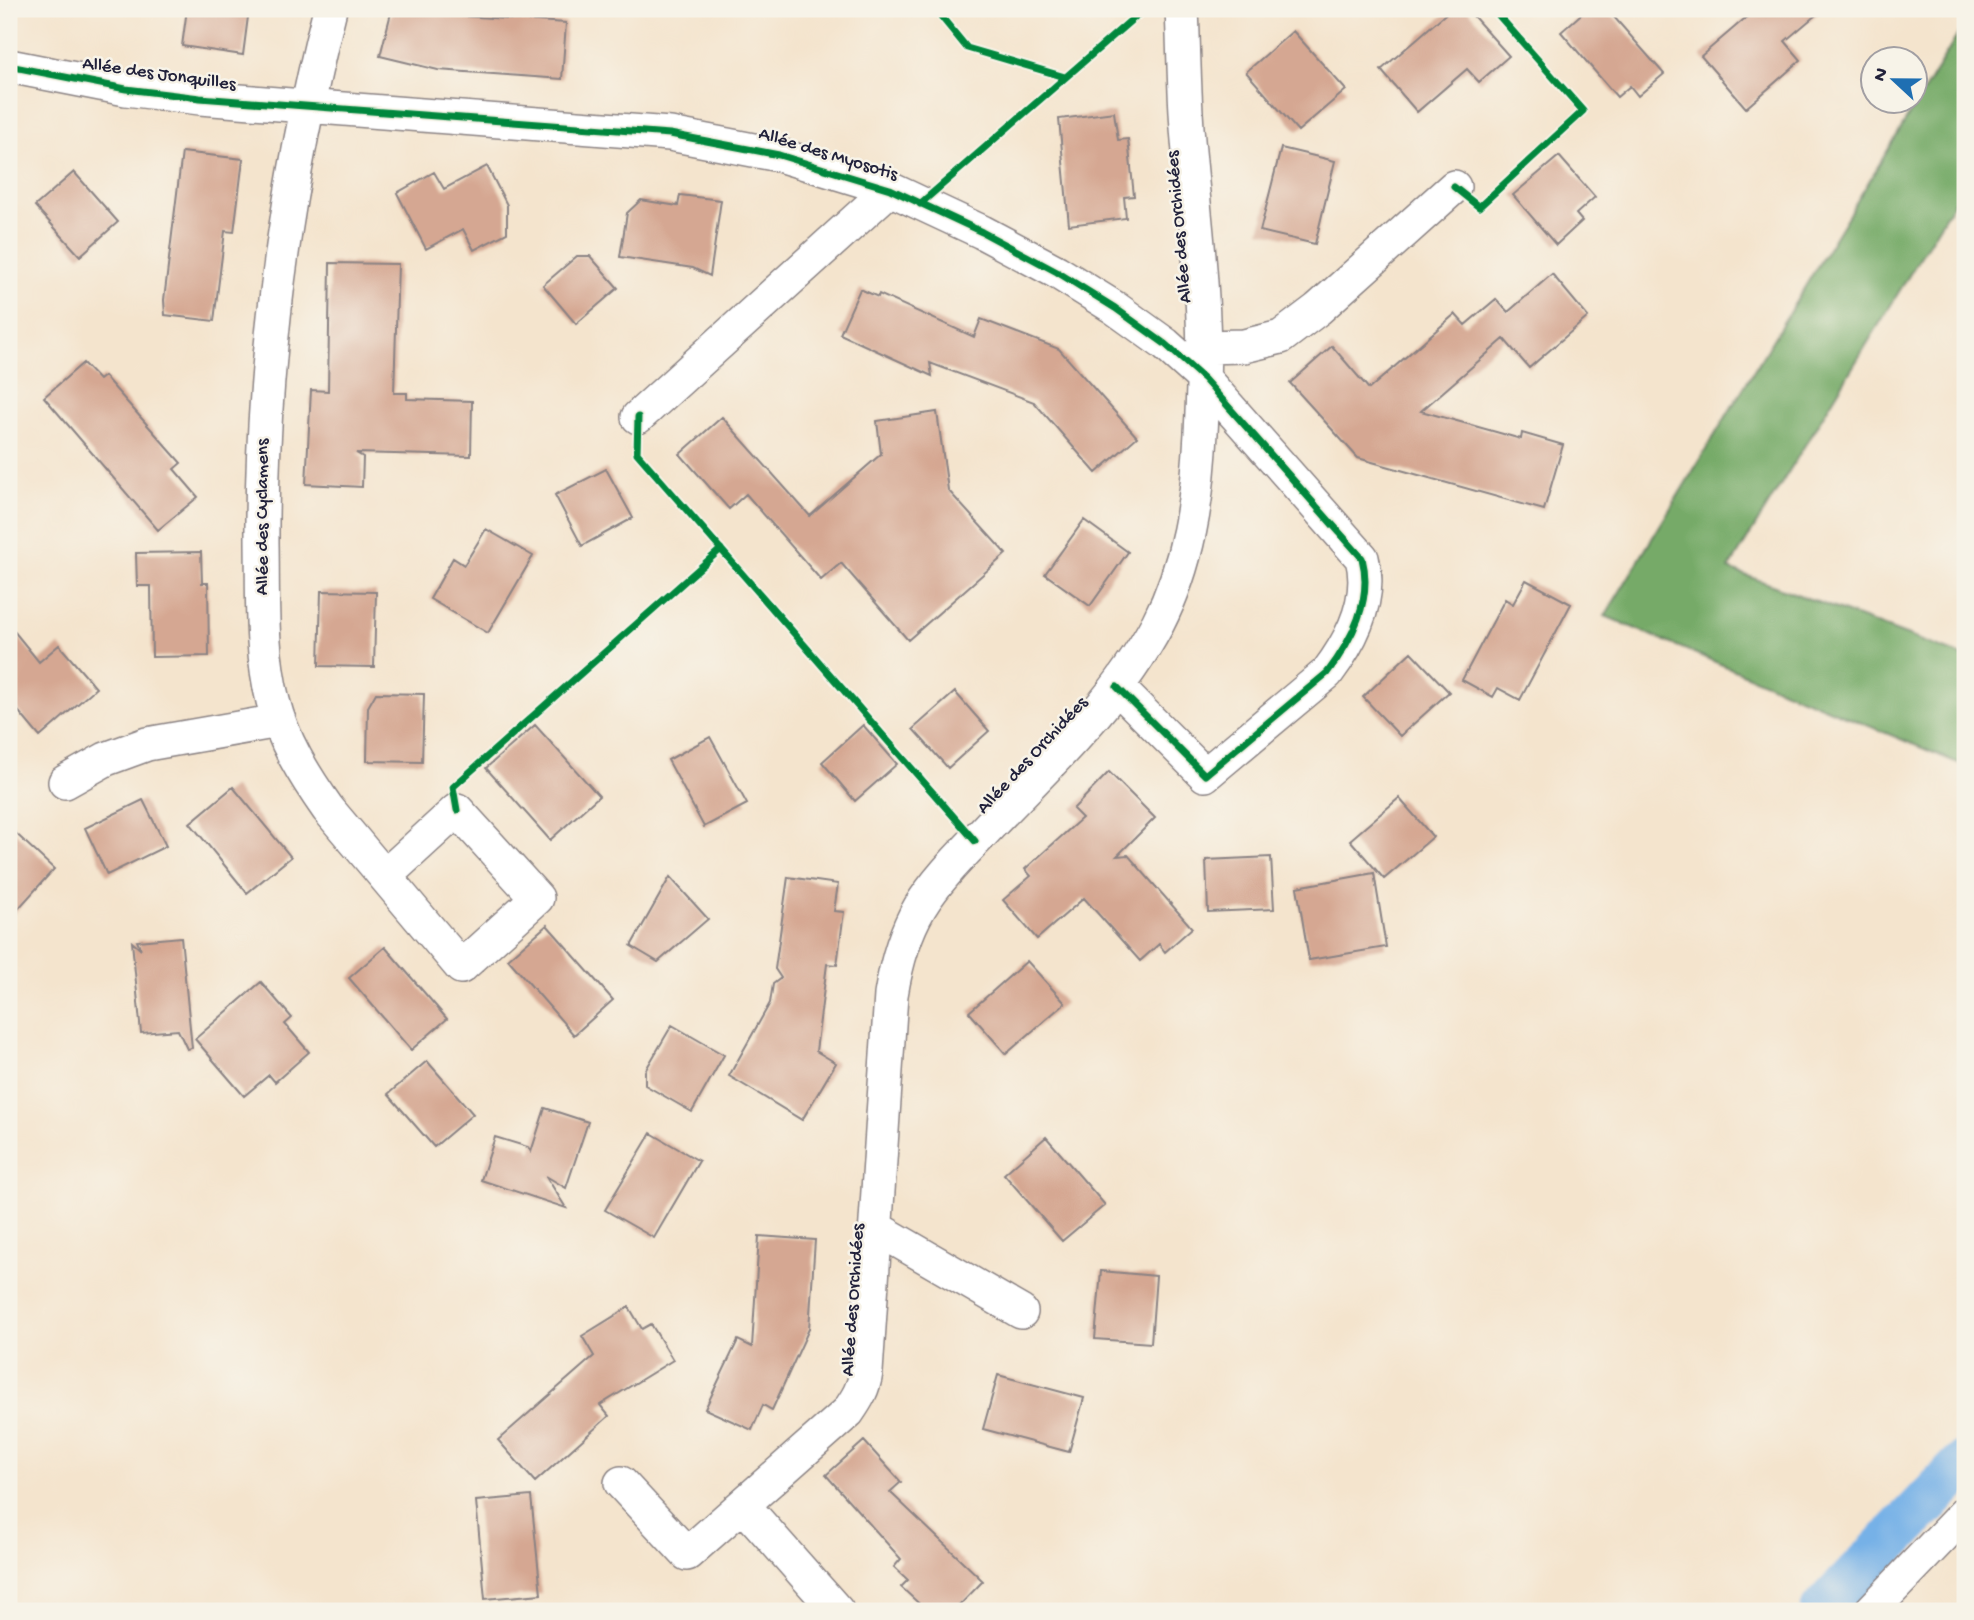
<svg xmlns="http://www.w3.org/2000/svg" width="1974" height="1620" viewBox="0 0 1974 1620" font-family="'Gochi Hand',sans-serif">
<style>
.forest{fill:#76aa67;stroke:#4c6651;stroke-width:2}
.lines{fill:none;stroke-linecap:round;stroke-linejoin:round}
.canal{stroke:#76b1e7;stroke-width:46}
.building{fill:#d5a792}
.minor-casing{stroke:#8b8384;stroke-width:36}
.minor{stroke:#fff;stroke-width:33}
.cycleway-casing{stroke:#f7f3e8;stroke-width:11}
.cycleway{stroke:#00873e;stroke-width:7}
.labels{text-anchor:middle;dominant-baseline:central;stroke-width:5;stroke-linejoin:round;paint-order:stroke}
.street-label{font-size:19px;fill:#22223b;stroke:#f7f3e8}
</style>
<rect width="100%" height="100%" fill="#f7f3e8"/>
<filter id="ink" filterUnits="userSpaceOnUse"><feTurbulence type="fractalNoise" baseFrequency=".0143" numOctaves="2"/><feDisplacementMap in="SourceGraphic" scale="14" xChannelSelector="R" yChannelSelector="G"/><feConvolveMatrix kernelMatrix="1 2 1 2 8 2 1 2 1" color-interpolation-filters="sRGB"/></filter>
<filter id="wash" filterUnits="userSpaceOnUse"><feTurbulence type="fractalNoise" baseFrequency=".00686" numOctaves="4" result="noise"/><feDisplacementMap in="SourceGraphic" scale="28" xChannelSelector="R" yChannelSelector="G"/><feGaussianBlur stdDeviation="1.57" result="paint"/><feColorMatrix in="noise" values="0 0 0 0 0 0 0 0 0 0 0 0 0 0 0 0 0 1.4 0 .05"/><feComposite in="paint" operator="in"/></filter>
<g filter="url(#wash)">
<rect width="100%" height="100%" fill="#f4e4cd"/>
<path class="forest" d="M 1965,23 L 1965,184 L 1729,569 L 1965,657 L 1965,766 L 1605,616 Z"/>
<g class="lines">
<path class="canal" d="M 1823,1611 L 1965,1463"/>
</g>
<g id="blocks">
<path class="building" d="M 187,9 L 249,9 L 243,55 L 182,46 Z
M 392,9 L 449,9 L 448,15 L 566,23 L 562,79 L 438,70 L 380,56 Z
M 1451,9 L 1467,9 L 1509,56 L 1479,82 L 1467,69 L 1417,112 L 1381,70 Z
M 1587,9 L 1607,9 L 1664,74 L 1638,96 L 1630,86 L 1617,97 L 1561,32 Z
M 1756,9 L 1823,9 L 1785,41 L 1801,60 L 1746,108 L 1701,56 Z
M 1293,31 L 1346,90 L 1298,131 L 1246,72 Z
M 1114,112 L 1118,140 L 1128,139 L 1134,196 L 1124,197 L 1126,218 L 1069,225 L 1059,119 Z
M 1281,148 L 1335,161 L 1315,244 L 1260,231 Z
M 182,152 L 243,159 L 234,232 L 225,231 L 214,321 L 165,315 L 164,300 Z
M 1559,156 L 1595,197 L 1576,214 L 1582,221 L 1556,245 L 1513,195 Z
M 487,166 L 507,205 L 507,233 L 474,250 L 463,229 L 426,249 L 397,193 L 434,172 L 444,189 Z
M 74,172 L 118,222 L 80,256 L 35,206 Z
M 680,195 L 721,200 L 710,276 L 693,268 L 620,257 L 627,213 L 641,200 L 678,206 Z
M 577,256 L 590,256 L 618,288 L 576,324 L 543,285 Z
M 330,263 L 398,264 L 394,393 L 407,393 L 407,399 L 472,401 L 471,456 L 356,453 L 363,457 L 362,487 L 306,484 L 311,390 L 328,391 Z
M 1552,274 L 1588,317 L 1529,368 L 1504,339 L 1421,411 L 1521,439 L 1522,433 L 1563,445 L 1544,510 L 1358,458 L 1290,383 L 1332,346 L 1369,389 L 1455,314 L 1465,325 L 1496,299 L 1508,312 Z
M 860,289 L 878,297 L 879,294 L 974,337 L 981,319 L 1059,349 L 1137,437 L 1096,473 L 1034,402 L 930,363 L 932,376 L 840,334 Z
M 83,363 L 99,380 L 104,376 L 181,463 L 174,469 L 198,497 L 158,530 L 44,397 Z
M 937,412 L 948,490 L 1006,554 L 908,640 L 841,563 L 821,580 L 746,494 L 729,509 L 680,454 L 722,417 L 810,516 L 881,454 L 877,421 Z
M 606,469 L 633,518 L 582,546 L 555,495 Z
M 1084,520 L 1128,552 L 1090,606 L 1045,574 Z
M 486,529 L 533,556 L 488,633 L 430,599 L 453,558 L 464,565 Z
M 201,552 L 202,583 L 208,583 L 209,656 L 152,657 L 151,586 L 137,586 L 136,553 Z
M 1526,580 L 1571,604 L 1520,700 L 1498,688 L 1493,697 L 1462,680 L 1505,599 L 1513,604 Z
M 321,591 L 376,592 L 374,667 L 319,666 Z
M 9,625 L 39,662 L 59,645 L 96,688 L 40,737 L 9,700 Z
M 1411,652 L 1449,692 L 1400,736 L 1363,697 Z
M 955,692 L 989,731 L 948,768 L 913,729 Z
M 376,693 L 424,694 L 422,762 L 367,761 L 368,707 Z
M 535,725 L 599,796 L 550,840 L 486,768 Z
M 863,725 L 897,764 L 855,801 L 822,762 Z
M 710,737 L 747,804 L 704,827 L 668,760 Z
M 1109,772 L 1155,818 L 1117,856 L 1128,855 L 1192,928 L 1165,952 L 1159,944 L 1140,961 L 1084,898 L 1037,939 L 1003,900 L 1031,876 L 1025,869 L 1082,818 L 1073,809 Z
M 233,787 L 291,857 L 247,893 L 190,823 Z
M 1399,798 L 1433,837 L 1384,879 L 1350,840 Z
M 143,800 L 166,846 L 107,875 L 85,828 Z
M 9,827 L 54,869 L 9,919 Z
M 1271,857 L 1274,909 L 1208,912 L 1206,860 Z
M 1374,873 L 1386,947 L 1309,960 L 1297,887 Z
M 670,877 L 708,919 L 658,962 L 631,946 Z
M 788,877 L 838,884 L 834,911 L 844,912 L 837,965 L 827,964 L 816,1051 L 836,1063 L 802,1120 L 729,1076 L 770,1003 L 773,984 L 781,978 L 775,969 Z
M 547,925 L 613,1000 L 574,1035 L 508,959 Z
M 181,937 L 192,1048 L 187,1049 L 178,1030 L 141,1033 L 132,942 L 141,950 L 137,941 Z
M 385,947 L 447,1019 L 411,1050 L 349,978 Z
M 1027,961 L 1065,1003 L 1006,1054 L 969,1012 Z
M 261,982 L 292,1018 L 285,1024 L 309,1052 L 275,1082 L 269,1075 L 244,1096 L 195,1039 Z
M 672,1025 L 724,1055 L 692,1112 L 645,1085 L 645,1071 Z
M 427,1061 L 473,1114 L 434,1147 L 388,1094 Z
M 545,1108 L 588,1122 L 566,1188 L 546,1176 L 566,1208 L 481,1180 L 495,1137 L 528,1147 L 531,1152 Z
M 651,1133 L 699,1161 L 654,1238 L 605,1210 Z
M 1046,1137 L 1105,1205 L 1062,1241 L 1004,1174 Z
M 759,1236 L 815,1240 L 809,1329 L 772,1410 L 763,1405 L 752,1430 L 705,1409 L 738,1340 L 752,1347 Z
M 1101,1271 L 1156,1276 L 1151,1343 L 1095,1339 Z
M 629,1307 L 642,1329 L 651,1324 L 673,1360 L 600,1405 L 609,1416 L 535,1482 L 498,1440 L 594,1356 L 582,1336 Z
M 998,1375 L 1084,1398 L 1069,1452 L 983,1429 Z
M 864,1441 L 901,1482 L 890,1492 L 983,1581 L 954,1611 L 927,1611 L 901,1587 L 908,1580 L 894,1567 L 901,1559 L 826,1475 Z
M 531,1496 L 541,1594 L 485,1599 L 476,1501 Z"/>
</g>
</g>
<g filter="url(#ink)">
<use href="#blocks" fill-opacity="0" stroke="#8b8384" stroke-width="2"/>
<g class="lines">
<g class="minor-casing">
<path id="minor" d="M 330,9 C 286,184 261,362 262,543 C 263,596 260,650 273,701 C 283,741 304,775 328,809 L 461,967 L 537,898 L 457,810 L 385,876
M 9,66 L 126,89 L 200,98 L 670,134 L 779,155 L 890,189 L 982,232 L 1057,272 L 1115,308 L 1165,344 L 1204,379 L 1362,558 C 1373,600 1352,640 1327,673 L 1205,775 L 1117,687
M 1203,347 L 1244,346 L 1281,337 L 1318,309 L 1454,187
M 638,417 L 890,189
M 65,782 L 106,759 L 147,744 L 279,721
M 876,1228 L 1021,1312
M 621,1483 L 687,1554 L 848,1412 C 857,1399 864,1388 866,1372 L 891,995 C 896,964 904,934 920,907 C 939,876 967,850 991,824 C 1051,762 1117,701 1158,623 C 1188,565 1198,499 1201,433 C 1203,395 1205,357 1203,319 C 1201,259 1193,199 1188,140 C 1184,96 1184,52 1182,9
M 743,1505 L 837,1611
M 1871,1611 L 1965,1513"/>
</g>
<use href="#minor" class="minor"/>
<g class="cycleway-casing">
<path id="cycleway" d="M 935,9 L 967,48 L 1065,77
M 9,66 L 126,89 L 200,98 L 670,134 L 779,155 L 890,189 L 982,232 L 1057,272 L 1115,308 L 1165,344 L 1204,379 L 1362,558 C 1373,600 1352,640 1327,673 L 1205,775 L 1117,687
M 1454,187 L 1479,207 L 1583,111 L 1493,9
M 920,204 L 1144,9
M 638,417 L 637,453 L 975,841
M 457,810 L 453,787 L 721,549"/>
</g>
<use href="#cycleway" class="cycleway"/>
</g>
</g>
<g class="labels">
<g class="street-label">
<text transform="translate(159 75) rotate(8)">Allée des Jonquilles</text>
<text transform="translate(828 155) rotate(17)">Allée des Myosotis</text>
<text transform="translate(1180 227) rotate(-95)">Allée des Orchidées</text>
<text transform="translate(263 517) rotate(-90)">Allée des Cyclamens</text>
<text transform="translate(1033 756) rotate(-47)">Allée des Orchidées</text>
<text transform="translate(854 1300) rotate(-86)">Allée des Orchidées</text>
</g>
</g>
<rect width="1974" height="1620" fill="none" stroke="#f7f3e8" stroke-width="35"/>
<g transform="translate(1894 80) rotate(292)"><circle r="33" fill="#f7f3e8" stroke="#a29fa3" stroke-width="2"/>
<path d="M0-5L12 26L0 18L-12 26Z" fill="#1f6fb2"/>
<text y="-10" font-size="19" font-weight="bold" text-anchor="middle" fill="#22223b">N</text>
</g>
</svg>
